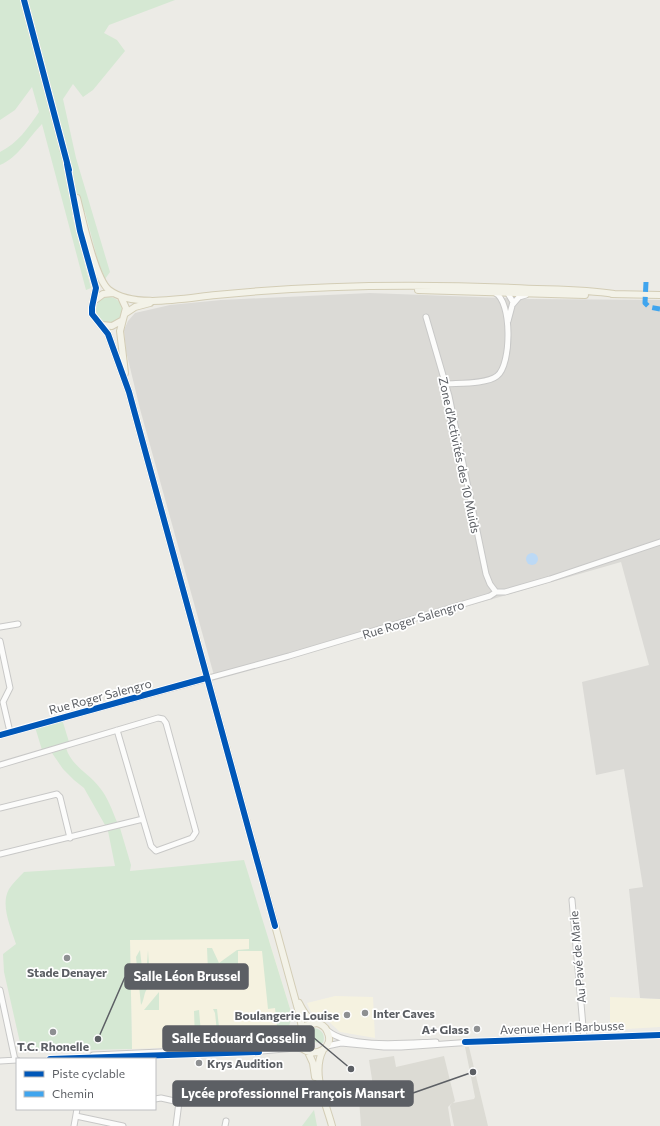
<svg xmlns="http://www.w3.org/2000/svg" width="660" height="1126" viewBox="0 0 660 1126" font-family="Commissioner,sans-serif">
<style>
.commercial{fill:#f5f2e0}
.industrial{fill:#dbdad6}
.education{fill:#dcdbd4}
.green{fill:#d5e8d3}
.water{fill:#bcd9f5}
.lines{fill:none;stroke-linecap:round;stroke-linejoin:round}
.minor-casing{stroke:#c8c8c7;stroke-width:7}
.major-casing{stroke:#d3cdb6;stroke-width:8}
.minor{stroke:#fcfcfb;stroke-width:5}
.major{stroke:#f3f2e8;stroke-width:6}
.quiet{stroke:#40a5ee;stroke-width:5;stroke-dasharray:10 5;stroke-linecap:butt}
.cycleway-casing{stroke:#fff;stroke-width:8}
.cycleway{stroke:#0057b8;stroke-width:6}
.poi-dot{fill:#8e9092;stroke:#fff;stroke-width:1.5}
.labels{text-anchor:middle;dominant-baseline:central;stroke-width:3.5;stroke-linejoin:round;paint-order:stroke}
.street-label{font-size:12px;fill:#5c5f64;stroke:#fff}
.poi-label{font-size:12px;font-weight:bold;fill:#5c5f64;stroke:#fff}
.leader{fill:none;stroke:#5c5f64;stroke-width:1.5}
.callout-dot{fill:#5c5f64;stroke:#fff;stroke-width:1.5}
.callout{fill:#5c5f64;stroke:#5c5f64;stroke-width:1.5}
.callout-label{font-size:13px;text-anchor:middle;font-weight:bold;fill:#fff}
</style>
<rect width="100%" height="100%" fill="#ecebe6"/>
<path class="commercial" d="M 235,938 L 269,940 L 292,1015 L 287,1035 L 272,1043 L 132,1049 L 130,940 Z
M 335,996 L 373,997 L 375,1038 L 340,1032 L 326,1019 L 311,1012 L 307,1003 Z
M 610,997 L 660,999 L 660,1027 L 610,1030 Z"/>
<path class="industrial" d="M 370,293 L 530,299 L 660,300 L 660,999 L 640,998 L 629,889 L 643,887 L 624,769 L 596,775 L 582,682 L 649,665 L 621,562 L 215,679 L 140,409 L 126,351 L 124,330 L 128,321 L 135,313 L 170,305 L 221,300 Z"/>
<path class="education" d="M 465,1047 L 469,1047 L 488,1126 L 454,1126 L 450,1106 L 452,1103 L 448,1107 L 451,1126 L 361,1126 L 359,1099 L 374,1092 L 369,1060 L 394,1056 L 396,1067 L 444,1056 L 455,1101 L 453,1103 L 474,1099 L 475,1097 Z"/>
<path class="green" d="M 0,0 L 175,0 L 109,25 L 104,33 L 117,40 L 125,51 L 93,90 L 83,97 L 73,84 L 63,99 L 76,158 L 110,272 L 105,279 L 98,261 L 85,212 L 72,215 L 91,288 L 86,290 L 42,124 C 28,138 19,157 0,165 L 0,152 C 18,143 28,128 39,112 L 32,87 L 15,110 L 0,120 Z
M96 310a13 13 0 1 1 26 0a13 13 0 1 1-26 0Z
M 62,719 L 69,742 L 42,750 L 35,727 Z
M 66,748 C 72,767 89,773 100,788 C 108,798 112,810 117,822 L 105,825 L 84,788 L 74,780 L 63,769 L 52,753 Z
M 120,828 L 131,865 L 130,871 L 244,860 L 292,1015 L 287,1035 L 270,1043 L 278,1036 L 275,1008 L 268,1009 L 262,951 L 238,951 L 238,965 L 221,965 L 221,971 L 208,972 L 207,948 L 212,948 L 219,963 L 237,950 L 249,949 L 249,939 L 130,940 L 132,1049 L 38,1051 L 21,1047 L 4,972 L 3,954 L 16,944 C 11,928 0,905 9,889 C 13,883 19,877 24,872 L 115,866 L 108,831 Z
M 140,950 L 143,977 L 149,987 C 143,992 145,999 141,1005 L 136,957 Z
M 148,950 L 150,980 L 158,980 L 158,985 L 151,983 L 146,976 Z
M 159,992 L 159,1010 L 144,1010 Z
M 213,1009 L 217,1009 L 221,1045 L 199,1046 L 195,1041 L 194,1011 L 199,1010 L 201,1033 L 217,1032 L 215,1013 Z
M 312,1028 C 321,1028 326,1034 323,1043 C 314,1043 309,1041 305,1033 Z
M 314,1110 L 317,1126 L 302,1126 Z"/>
<path class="water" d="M526 559a6 6 0 1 1 12 0a6 6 0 1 1-12 0Z"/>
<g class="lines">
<g class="minor-casing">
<path id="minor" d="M 507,292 L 513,302 L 508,321
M 513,304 L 519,297 L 526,295
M 426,317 L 449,396 L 486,574 L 490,584 L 496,592
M 446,384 C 459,383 487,384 497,376 C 512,365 512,300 495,293
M 0,627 L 18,624
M 0,641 L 10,688 L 3,702 L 10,732
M 117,730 L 143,819
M 0,735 L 289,656 L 490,596 L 496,592 L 505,592 L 550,579 L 660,542
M 0,765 L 158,718 L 163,719 L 166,723 L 196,832 L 192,838 L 156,851 L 151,846 L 143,819 L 0,854
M 0,808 L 57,794 L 60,797 L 70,838
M 572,900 L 584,1038
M 0,990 L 15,1060
M 328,1031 C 350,1049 408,1043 436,1042
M 327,1046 L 341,1043 L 384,1047 L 401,1047 L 487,1041 L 660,1035
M 93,1055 L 273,1047 L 289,1043 L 299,1035
M 50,1059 L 239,1053 L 295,1048 L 303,1049
M 0,1061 L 17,1060
M 155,1099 L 161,1098 L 179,1102 L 176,1126
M 76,1116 L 123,1126
M 74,1126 L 77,1109
M 225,1126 L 226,1121"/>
</g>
<g class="major-casing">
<path id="major" d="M 24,0 L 68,167
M 67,164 L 80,231 L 96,288 L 92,307 L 92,314 L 108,334 L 129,392 L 299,1013 L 302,1028
M 77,198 C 82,217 95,279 109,290 C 134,309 185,298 216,295 C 314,285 415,284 514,288 C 547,290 581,289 614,294
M 418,290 L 585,295
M 612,294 L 660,295
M 121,297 L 126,308 L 120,331 L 125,373
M 95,300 L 103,294 L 113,293
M 126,313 L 135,307 L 150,303
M 102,325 L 112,326 L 121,321
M 299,1003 C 302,1009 305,1015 310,1019 C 315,1024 324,1023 327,1031 C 336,1048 314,1059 302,1048 L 298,1036 L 304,1026 L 316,1023
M 323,1050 C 311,1073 326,1103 332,1126
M 308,1052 L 313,1063 L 315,1077"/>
</g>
<use href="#minor" class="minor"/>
<use href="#major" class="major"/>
<path class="quiet" d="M 646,282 L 645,303 L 649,307 L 660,309"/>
<g class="cycleway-casing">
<path id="cycleway" d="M 24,0 L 69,170
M 67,164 L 80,231 L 96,288 L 92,307 L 92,314 L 108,334 L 129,392 L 275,926
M 0,735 L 206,678
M 465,1042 L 660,1035
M 50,1059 L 259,1052"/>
</g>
<use href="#cycleway" class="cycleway"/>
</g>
<g class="poi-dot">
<circle cx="67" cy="958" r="4"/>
<circle cx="365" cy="1013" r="4"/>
<circle cx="347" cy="1015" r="4"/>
<circle cx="477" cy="1029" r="4"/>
<circle cx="53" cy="1032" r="4"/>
<circle cx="199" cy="1063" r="4"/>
</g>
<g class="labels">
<g class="street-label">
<text transform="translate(460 455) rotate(78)">Zone d'Activités des 10 Muids</text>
<text transform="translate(413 619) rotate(-17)">Rue Roger Salengro</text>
<text transform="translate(100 696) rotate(-15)">Rue Roger Salengro</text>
<text transform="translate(577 957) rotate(-95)">Au Pavé de Marle</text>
<text transform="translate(562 1027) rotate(-2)">Avenue Henri Barbusse</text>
</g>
<g class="poi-label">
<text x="67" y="972">Stade Denayer</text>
<text x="373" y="1013" text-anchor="start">Inter Caves</text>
<text x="339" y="1015" text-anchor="end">Boulangerie Louise</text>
<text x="469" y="1029" text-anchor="end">A+ Glass</text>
<text x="53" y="1046">T.C. Rhonelle</text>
<text x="207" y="1063" text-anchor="start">Krys Audition</text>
</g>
</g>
<path class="leader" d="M98 1039L125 977M351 1069L314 1038M473 1072L413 1093"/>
<g class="callout-dot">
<circle cx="98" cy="1039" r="4"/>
<circle cx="351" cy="1069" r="4"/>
<circle cx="473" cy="1072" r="4"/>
</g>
<g class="callout">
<rect x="125" y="964" width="123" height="25" rx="4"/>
<rect x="163" y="1026" width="151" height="25" rx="4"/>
<rect x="173" y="1081" width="240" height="25" rx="4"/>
</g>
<g class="callout-label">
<text x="187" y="981">Salle Léon Brussel</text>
<text x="239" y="1043">Salle Edouard Gosselin</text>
<text x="293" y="1098">Lycée professionnel François Mansart</text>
</g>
<rect x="16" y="1058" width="140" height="52" fill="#ffffff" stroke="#bebfc1"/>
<rect x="24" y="1071" width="20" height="6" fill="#0057b8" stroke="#bebfc1"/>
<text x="52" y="1078" font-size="12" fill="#5c5f64">Piste cyclable</text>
<rect x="24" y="1091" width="20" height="6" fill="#40a5ee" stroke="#bebfc1"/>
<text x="52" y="1098" font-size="12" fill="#5c5f64">Chemin</text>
</svg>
